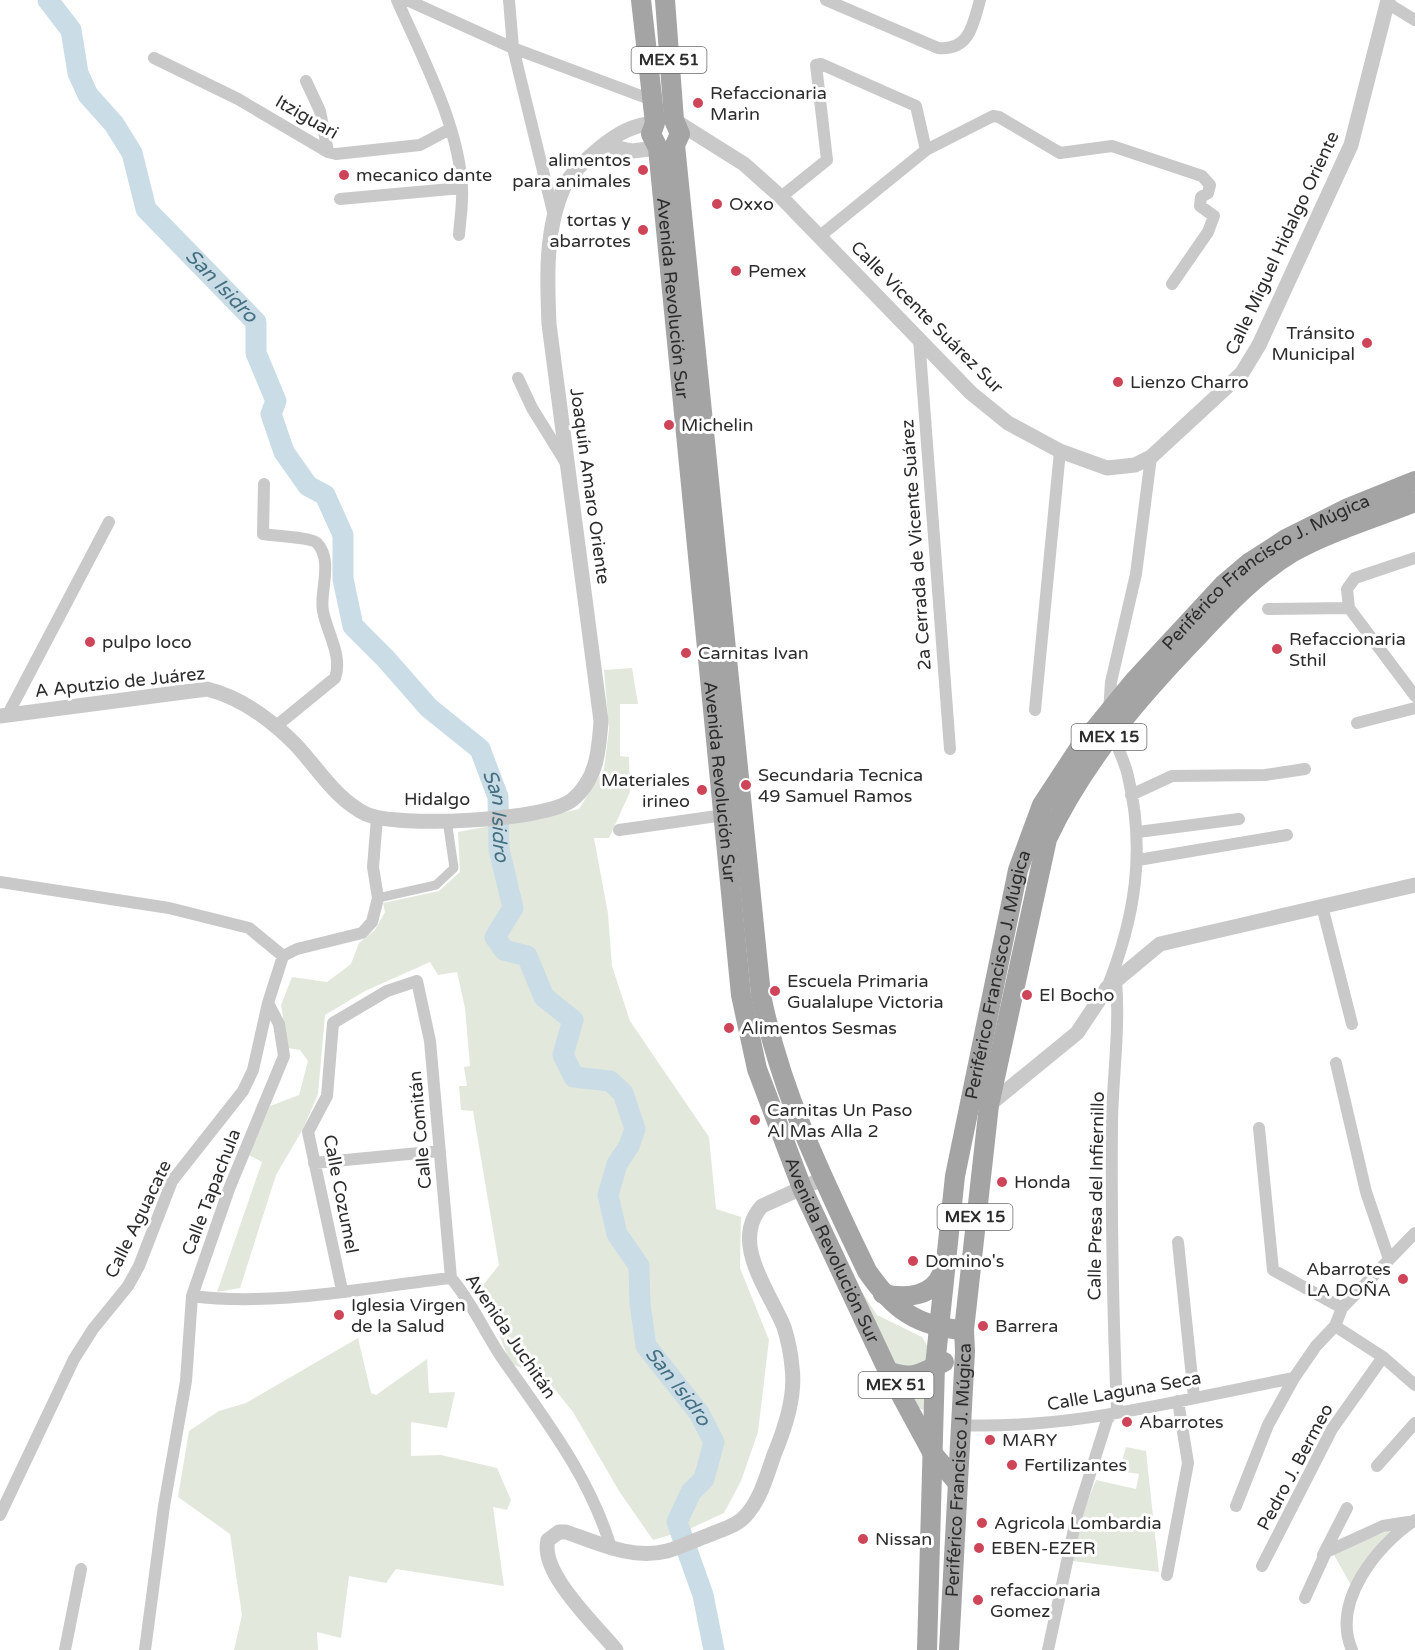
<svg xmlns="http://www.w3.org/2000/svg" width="1415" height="1650" viewBox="0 0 1415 1650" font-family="'Varela Round',sans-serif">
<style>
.green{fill:#e3e8dc}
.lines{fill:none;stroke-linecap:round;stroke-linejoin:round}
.river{stroke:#cadde6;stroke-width:21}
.pedestrian{stroke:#c9c9c9;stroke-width:9}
.minor{stroke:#c9c9c9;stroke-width:12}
.tertiary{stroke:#c9c9c9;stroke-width:15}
.primary{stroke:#a4a4a4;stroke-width:20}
.poi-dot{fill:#ce4458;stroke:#fff;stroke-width:2}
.labels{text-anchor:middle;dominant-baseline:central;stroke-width:6;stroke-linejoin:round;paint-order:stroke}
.shield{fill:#fff;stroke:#6b6b6b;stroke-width:1.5}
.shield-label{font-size:16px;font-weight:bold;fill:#2c2c2c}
.poi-label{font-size:18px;fill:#2c2c2c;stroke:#fff;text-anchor:start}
.street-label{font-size:18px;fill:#2c2c2c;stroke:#fff}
.water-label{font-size:20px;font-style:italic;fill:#457083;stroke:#fff}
</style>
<rect width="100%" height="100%" fill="#fff"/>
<path class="green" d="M 632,668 L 638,704 L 620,704 L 620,756 L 629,757 L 630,792 L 609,838 L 594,838 L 608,914 L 612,966 L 630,1021 L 709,1137 L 716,1209 L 741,1217 L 740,1268 L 769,1340 L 758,1432 L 741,1481 L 724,1513 L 687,1530 L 653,1540 L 619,1491 L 573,1412 L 544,1376 L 511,1364 L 480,1289 L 499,1265 L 473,1111 L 461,1110 L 459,1086 L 467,1086 L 464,1067 L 470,1066 L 465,1008 L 457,972 L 438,975 L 430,962 L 365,991 L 325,1015 L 318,1094 L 303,1129 L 276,1175 L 240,1288 L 217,1292 L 262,1162 L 249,1155 L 270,1106 L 299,1095 L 308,1061 L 300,1050 L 288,1048 L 281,1005 L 292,977 L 327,982 L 351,964 L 359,943 L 375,930 L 385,912 L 383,903 L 439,891 L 460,872 L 458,832 C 498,824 539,819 579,809 L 604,769 L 609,729 L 604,670 Z
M 848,1271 L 877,1315 L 922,1337 L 928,1347 L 929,1405 L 923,1410 L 916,1407 Z
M 358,1338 L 371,1393 L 376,1395 L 427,1359 L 429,1393 L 455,1392 L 447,1428 L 411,1422 L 411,1456 L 441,1455 L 497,1468 L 511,1500 L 507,1510 L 493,1507 L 504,1586 L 396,1569 L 386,1583 L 349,1576 L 341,1638 L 317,1632 L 318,1650 L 234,1650 L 242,1615 L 230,1534 L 178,1497 L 189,1431 L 219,1411 L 246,1403 Z
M 1126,1447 L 1146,1451 L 1159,1572 L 1072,1561 L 1081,1517 L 1096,1480 L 1136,1489 L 1139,1474 L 1119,1471 Z
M 1401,1526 L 1352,1587 L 1333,1553 Z"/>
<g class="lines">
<path class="river" id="s1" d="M 48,0 L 71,30 L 78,73 L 88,95 L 114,124 L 132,153 L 146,209 L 256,322 L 256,353 L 276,401 L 271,414 L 284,452 L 308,486 L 325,495 L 343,535 L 343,579 L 353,626 L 385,658 L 429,708 L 480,749 L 498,797 L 499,849 L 513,908 L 495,937 L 504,950 L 527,956 L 544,997 L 573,1020 L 563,1055 L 574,1077 L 610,1081 L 623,1093 L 635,1129 L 629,1146 L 617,1164 L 608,1195 L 617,1234 L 639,1266 L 640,1304 L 646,1346 L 699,1413 L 714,1442 L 704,1479 L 691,1492 L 677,1522 L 703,1595 L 714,1650"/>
<path class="pedestrian" d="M 378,898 L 436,885 L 454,868 L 447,820"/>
<path class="minor" d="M 397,0 C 422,57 459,125 462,188 C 463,204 460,220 459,235
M 407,0 L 513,48 L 652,100
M 509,0 L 513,48 L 554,216
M 826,0 L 938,48 C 970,51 973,24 980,0
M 1387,3 L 1415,20
M 154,58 L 238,99 L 328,152 L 336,154 L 420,145 L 450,129
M 306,81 L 320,111 L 328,152
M 781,197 L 827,160 L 816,65 L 821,64 L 916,106 L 926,150
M 340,199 L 462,188
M 820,236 L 926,150 L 993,116 L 999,117 L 1060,153 L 1112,146 L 1202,176 L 1210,185 L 1208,193 L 1201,197 L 1200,206 L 1214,216 L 1208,232 L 1172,284
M 919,338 L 950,749
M 518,378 L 532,408 L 566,463
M 264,484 L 263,534 C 273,536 311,537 317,543 C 334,561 319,593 323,611 C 327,633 343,656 335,678 L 275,727
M 1415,558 L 1355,578 L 1347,589 L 1349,608 L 1415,696
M 1268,609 L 1349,608
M 1035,710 L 1060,451
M 1109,712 L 1111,682 L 1136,574 L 1151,457
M 8,714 L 109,522
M 1357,723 L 1415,708
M 1131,795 L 1172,776 L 1265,775 L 1305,769
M 619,830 L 724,815
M 1138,832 L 1239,819
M 1138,860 L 1287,835
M 0,882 L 169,908 L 249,928 L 283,956
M 1322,906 L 1352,1024
M 1116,980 C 1120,1028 1113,1074 1112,1121 C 1111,1218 1113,1315 1117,1412
M 1107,988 C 1135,918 1146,851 1128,776 C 1125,762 1117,747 1112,733
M 1336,1063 L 1366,1192 L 1389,1259
M 1259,1128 L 1273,1270 L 1342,1308
M 314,1163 L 440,1151
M 1178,1242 L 1194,1397
M 451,1278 C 471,1301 483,1329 500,1355 C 542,1416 590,1476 611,1548
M 342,1290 L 308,1132 L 327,1096 L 333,1023 L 387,991 L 417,981 L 430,1041 L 451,1278
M 192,1296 C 274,1307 368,1287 451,1278
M 1335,1326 L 1383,1357 L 1415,1385
M 960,1425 C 1073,1430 1183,1399 1294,1378
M 1377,1466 L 1415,1423
M 1236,1506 L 1268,1425 L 1294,1378 L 1316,1346 L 1335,1326 L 1342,1308 L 1415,1233
M 0,1515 L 74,1359 L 93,1329 L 128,1286 L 139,1266 L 172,1181 L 243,1091 L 253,1070 L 268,1003 L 283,956 L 297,949 L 362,933 L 372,922 L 378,898 L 373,867 L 377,818
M 1323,1555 L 1347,1508
M 1262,1566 L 1332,1429 L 1383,1357
M 1167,1575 L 1188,1463 L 1178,1401
M 1305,1598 L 1326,1552 L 1383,1526 L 1408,1522
M 65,1650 L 81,1569
M 145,1650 L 164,1506 L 186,1381 L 192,1296 L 229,1189 L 284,1056 L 279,1024 L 268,1003
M 1048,1650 L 1077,1515 L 1107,1420 L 1112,1414
M 1352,1650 C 1331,1602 1377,1545 1415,1520"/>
<path class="tertiary" d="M 674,120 L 744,164 L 781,197 L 971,393 L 1008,423 L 1060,451 L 1107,468 L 1135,465 L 1151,457 L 1242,373 L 1259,345 L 1351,145 L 1388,0
M 604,145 L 632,151 L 658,148
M 0,716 L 207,689 C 240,697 271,720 295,744 C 318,768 335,799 366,814 C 396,828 546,821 572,800 C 597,780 599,750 601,721 L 549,324 C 547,279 545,229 564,187 C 572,171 588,158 601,147 C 618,133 633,125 655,123
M 987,1104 L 989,1105 L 1077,1033 L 1107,988 L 1160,944 L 1415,885
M 616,1650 C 597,1626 539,1573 548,1540 L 559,1532 L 566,1532 C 598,1543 632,1560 667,1551 C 681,1547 695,1540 709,1535 C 723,1529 738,1526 748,1513 C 761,1497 767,1475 774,1455 C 785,1428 796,1396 792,1367 C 791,1354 788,1340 784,1327 C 770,1292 729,1242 762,1206 L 822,1179"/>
<g class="primary">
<path id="s2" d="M 641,0 L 655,123 L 651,134 L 658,148 L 741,995 L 757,1069 L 802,1188 L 888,1371 L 933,1454 L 957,1482"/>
<path d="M 665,0 L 674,120 L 680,134 L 675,145 L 761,995 C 781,1094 824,1181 867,1271 C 893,1309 917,1327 964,1330"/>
<path d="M 883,1294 C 905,1299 936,1297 943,1270"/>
<path d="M 888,1371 C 913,1381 921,1373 944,1362"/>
<path id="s3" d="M 927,1650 L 935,1366 L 955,1176 L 1018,870 L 1042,805 L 1080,747 L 1134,681 L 1223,585 L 1249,563 L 1286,539 L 1348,508 L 1415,481"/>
<path id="s4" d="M 949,1650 L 965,1351 L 964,1330 L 989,1105 L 1047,839 C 1083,762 1139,697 1198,636 C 1227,605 1256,574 1293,552 C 1331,531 1375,518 1415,502"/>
</g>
</g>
<g class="poi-dot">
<circle cx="698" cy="103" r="6"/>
<circle cx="643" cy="170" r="6"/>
<circle cx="344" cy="175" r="6"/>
<circle cx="717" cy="204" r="6"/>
<circle cx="643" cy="230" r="6"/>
<circle cx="736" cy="271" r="6"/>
<circle cx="1367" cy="343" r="6"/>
<circle cx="1118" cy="382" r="6"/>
<circle cx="669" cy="425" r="6"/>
<circle cx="90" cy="642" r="6"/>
<circle cx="1277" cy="649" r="6"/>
<circle cx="686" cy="653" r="6"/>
<circle cx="746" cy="785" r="6"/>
<circle cx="702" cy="790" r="6"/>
<circle cx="775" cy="991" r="6"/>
<circle cx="1027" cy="995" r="6"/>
<circle cx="729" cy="1028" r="6"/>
<circle cx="755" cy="1120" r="6"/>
<circle cx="1002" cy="1182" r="6"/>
<circle cx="913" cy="1261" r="6"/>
<circle cx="1403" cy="1279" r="6"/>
<circle cx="339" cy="1315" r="6"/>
<circle cx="983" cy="1326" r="6"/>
<circle cx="1127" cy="1422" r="6"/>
<circle cx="990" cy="1440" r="6"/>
<circle cx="1012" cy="1465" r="6"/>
<circle cx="982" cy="1523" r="6"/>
<circle cx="863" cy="1539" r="6"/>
<circle cx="979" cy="1548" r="6"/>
<circle cx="978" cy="1600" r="6"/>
</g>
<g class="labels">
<g class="shield">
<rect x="631.5" y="47" width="75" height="26" rx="4.5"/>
<rect x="1071.5" y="724" width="75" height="26" rx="4.5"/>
<rect x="937.5" y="1204" width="75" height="26" rx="4.5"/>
<rect x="858.5" y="1372" width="75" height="26" rx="4.5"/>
</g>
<g class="shield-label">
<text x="669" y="60">MEX 51</text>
<text x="1109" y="737">MEX 15</text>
<text x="975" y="1217">MEX 15</text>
<text x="896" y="1385">MEX 51</text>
</g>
<g class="poi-label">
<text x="710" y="93">Refaccionaria<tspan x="710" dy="21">Marìn</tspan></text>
<text x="631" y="160" text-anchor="end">alimentos<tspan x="631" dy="21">para animales</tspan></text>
<text x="356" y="175">mecanico dante</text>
<text x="729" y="204">Oxxo</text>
<text x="631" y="220" text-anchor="end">tortas y<tspan x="631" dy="21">abarrotes</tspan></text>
<text x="748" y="271">Pemex</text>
<text x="1355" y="333" text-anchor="end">Tránsito<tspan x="1355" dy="21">Municipal</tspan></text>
<text x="1130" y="382">Lienzo Charro</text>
<text x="681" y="425">Michelin</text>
<text x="1289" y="639">Refaccionaria<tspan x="1289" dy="21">Sthil</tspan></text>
<text x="102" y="642">pulpo loco</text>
<text x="698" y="653">Carnitas Ivan</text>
<text x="758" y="775">Secundaria Tecnica<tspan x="758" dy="21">49 Samuel Ramos</tspan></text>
<text x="690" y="780" text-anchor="end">Materiales<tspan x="690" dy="21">irineo</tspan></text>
<text x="787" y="981">Escuela Primaria<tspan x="787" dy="21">Gualalupe Victoria</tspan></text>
<text x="1039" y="995">El Bocho</text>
<text x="741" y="1028">Alimentos Sesmas</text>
<text x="767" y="1110">Carnitas Un Paso<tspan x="767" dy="21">Al Mas Alla 2</tspan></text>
<text x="1014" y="1182">Honda</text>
<text x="925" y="1261">Domino's</text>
<text x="1391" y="1269" text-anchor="end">Abarrotes<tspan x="1391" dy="21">LA DOÑA</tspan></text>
<text x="351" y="1305">Iglesia Virgen<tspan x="351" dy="21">de la Salud</tspan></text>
<text x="995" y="1326">Barrera</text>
<text x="1139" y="1422">Abarrotes</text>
<text x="1002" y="1440">MARY</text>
<text x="1024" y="1465">Fertilizantes</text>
<text x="994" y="1523">Agricola Lombardia</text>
<text x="875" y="1539">Nissan</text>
<text x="991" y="1548">EBEN-EZER</text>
<text x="990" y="1590">refaccionaria<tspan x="990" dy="21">Gomez</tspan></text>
</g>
<g class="street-label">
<text transform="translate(307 117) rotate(30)">Itziguari</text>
<text transform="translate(1282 243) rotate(-65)">Calle Miguel Hidalgo Oriente</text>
<text stroke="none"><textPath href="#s2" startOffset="302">Avenida Revolución Sur</textPath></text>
<text transform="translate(927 317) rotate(45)">Calle Vicente Suárez Sur</text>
<text transform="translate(590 486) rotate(82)">Joaquín Amaro Oriente</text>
<text transform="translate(916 545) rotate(-94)">2a Cerrada de Vicente Suárez</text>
<text stroke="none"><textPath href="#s3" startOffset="1185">Periférico Francisco J. Múgica</textPath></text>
<text transform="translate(120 682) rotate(-6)">A Aputzio de Juárez</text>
<text stroke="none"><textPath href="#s2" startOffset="788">Avenida Revolución Sur</textPath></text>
<text x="437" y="799">Hidalgo</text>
<text stroke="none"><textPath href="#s3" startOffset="681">Periférico Francisco J. Múgica</textPath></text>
<text transform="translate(420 1130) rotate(-95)">Calle Comitán</text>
<text transform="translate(211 1192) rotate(-69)">Calle Tapachula</text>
<text transform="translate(341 1194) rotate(79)">Calle Cozumel</text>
<text transform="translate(1096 1196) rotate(-89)">Calle Presa del Infiernillo</text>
<text transform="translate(138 1219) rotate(-64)">Calle Aguacate</text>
<text stroke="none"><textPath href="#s2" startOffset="1274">Avenida Revolución Sur</textPath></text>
<text transform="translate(511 1336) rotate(56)">Avenida Juchitán</text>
<text transform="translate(1124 1391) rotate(-10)">Calle Laguna Seca</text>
<text transform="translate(1295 1467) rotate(-62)">Pedro J. Bermeo</text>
<text stroke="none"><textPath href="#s4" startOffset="180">Periférico Francisco J. Múgica</textPath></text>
</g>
<g class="water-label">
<text stroke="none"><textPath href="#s1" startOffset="344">San Isidro</textPath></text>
<text stroke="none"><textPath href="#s1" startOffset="975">San Isidro</textPath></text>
<text stroke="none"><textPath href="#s1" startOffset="1660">San Isidro</textPath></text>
</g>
</g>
</svg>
